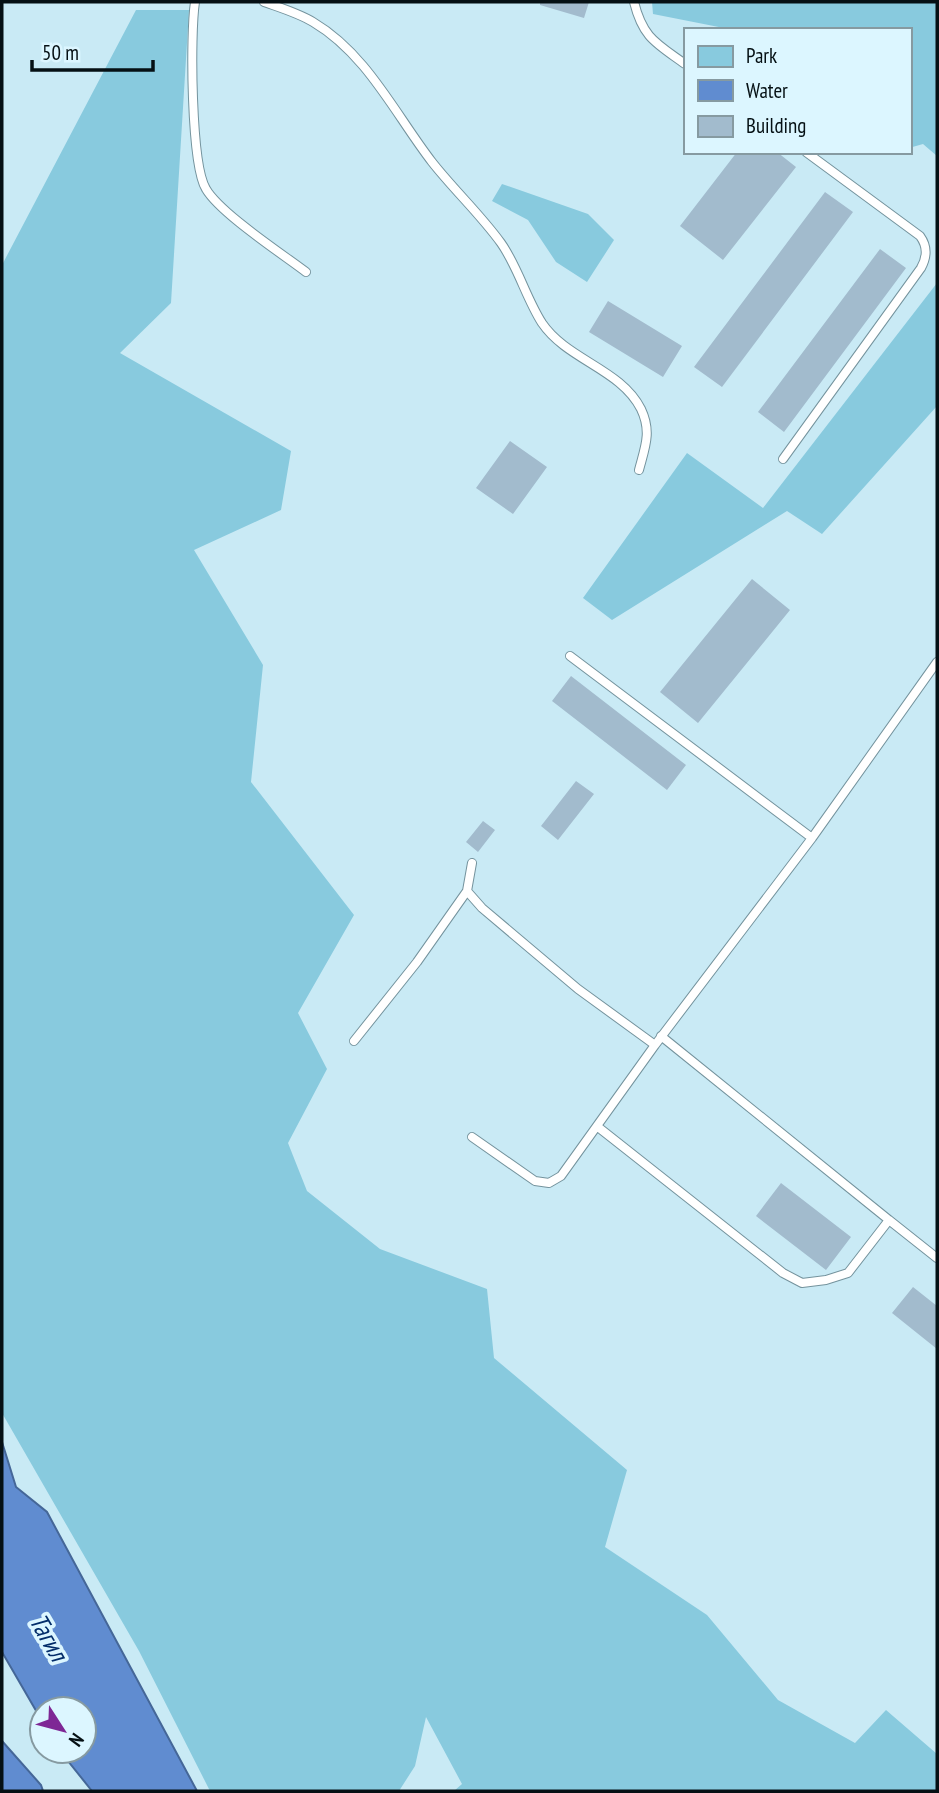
<svg xmlns="http://www.w3.org/2000/svg" width="939" height="1793" viewBox="0 0 939 1793" font-family="'PT Sans Narrow',sans-serif">
<style>
.green{fill:#88cade}
.water{fill:#608cd0;stroke:#456798;stroke-width:2}
.building{fill:#a2bbcd}
.lines{fill:none;stroke-linecap:round;stroke-linejoin:round}
.lane-casing{stroke:#74939d;stroke-width:10}
.lane{stroke:#fff;stroke-width:8}
.labels{text-anchor:middle;dominant-baseline:central;stroke-width:7;stroke-linejoin:round;paint-order:stroke}
.water-label{font-size:26px;font-style:italic;fill:#022c69;stroke:#dcf6ff}
</style>
<rect width="100%" height="100%" fill="#c9eaf5"/>
<path class="green" d="M 652,2 L 937,2 L 937,156 L 923,144 L 909,148 L 909,30 L 734,30 L 653,14 Z
M 136,10 L 189,10 L 171,303 L 120,353 L 291,451 L 281,510 L 194,550 L 263,665 L 251,782 L 354,915 L 298,1013 L 327,1069 L 288,1143 L 307,1191 L 380,1249 L 487,1289 L 494,1358 L 627,1470 L 605,1547 L 707,1615 L 778,1700 L 855,1743 L 886,1710 L 937,1754 L 937,1791 L 454,1791 L 462,1784 L 426,1717 L 415,1766 L 399,1791 L 210,1791 L 139,1651 L 2,1413 L 2,265 Z
M 502,184 L 588,214 L 614,240 L 587,282 L 556,262 L 528,220 L 492,201 Z
M 937,283 L 937,406 L 822,534 L 787,511 L 612,620 L 583,598 L 687,453 L 763,508 Z"/>
<path class="water" d="M 2,1442 L 16,1487 L 47,1512 L 197,1791 L 92,1791 L 60,1751 L 84,1751 L 84,1709 L 42,1709 L 42,1721 L 2,1652 Z
M 2,1741 L 41,1785 L 43,1791 L 2,1791 Z"/>
<path class="building" d="M 540,2 L 589,2 L 584,18 L 540,5 Z
M 737,152 L 777,152 L 796,167 L 723,260 L 680,226 Z
M 825,192 L 853,212 L 722,387 L 694,367 Z
M 880,249 L 906,268 L 784,432 L 758,412 Z
M 608,301 L 682,346 L 663,377 L 589,332 Z
M 510,441 L 547,467 L 513,514 L 476,488 Z
M 752,579 L 790,610 L 698,723 L 660,692 Z
M 571,676 L 686,765 L 667,790 L 552,701 Z
M 576,781 L 594,794 L 558,840 L 541,826 Z
M 483,821 L 495,830 L 478,852 L 466,842 Z
M 781,1183 L 851,1237 L 826,1270 L 756,1216 Z
M 913,1287 L 937,1306 L 937,1349 L 892,1313 Z"/>
<g class="lines">
<g class="lane-casing">
<path id="lane" d="M 195,2 C 190,34 191,165 206,189 C 220,213 281,253 306,272
M 264,2 C 281,8 298,13 313,22 C 367,54 395,114 432,162 C 454,190 480,214 501,243 C 518,267 526,298 542,323 C 567,360 621,369 641,409 C 652,432 645,447 639,470
M 634,2 C 643,38 656,43 685,64
M 783,459 L 921,268 C 927,257 928,247 920,236 L 806,152
M 570,656 L 812,838
M 472,863 L 467,891 L 482,908 L 578,989 L 655,1045
M 354,1041 L 417,962 L 467,891
M 598,1127 L 783,1273 L 802,1283 L 826,1280 L 848,1273 L 889,1220 L 661,1036
M 472,1137 L 535,1181 L 549,1183 L 561,1176 L 655,1045 L 812,838 L 937,662
M 889,1220 L 937,1258"/>
</g>
<use href="#lane" class="lane"/>
</g>
<g class="labels">
<g class="water-label">
<text transform="translate(49 1637) rotate(60)">Тагил</text>
</g>
</g>
<rect width="939" height="1793" fill="none" stroke="#051014" stroke-width="7"/>
<rect x="684" y="28" width="228" height="126" fill="#dcf6ff" stroke="#869aa1" stroke-width="2"/>
<rect x="698" y="46" width="35" height="21" fill="#88cade" stroke="#869aa1" stroke-width="2"/>
<text x="746" y="63" font-size="21" fill="#051014">Park</text>
<rect x="698" y="80" width="35" height="21" fill="#608cd0" stroke="#869aa1" stroke-width="2"/>
<text x="746" y="98" font-size="21" fill="#051014">Water</text>
<rect x="698" y="116" width="35" height="21" fill="#a2bbcd" stroke="#869aa1" stroke-width="2"/>
<text x="746" y="133" font-size="21" fill="#051014">Building</text>
<g transform="translate(63 1730) rotate(126)"><circle r="33" fill="#dcf6ff" stroke="#869aa1" stroke-width="2"/>
<path d="M0-5L12 26L0 18L-12 26Z" fill="#7e2795"/>
<text y="-10" font-size="19" font-weight="bold" text-anchor="middle" fill="#051014">N</text>
</g>
<path d="M32 60v10h121v-10" fill="none" stroke="#051014" stroke-width="3.5"/>
<text x="42" y="60" font-size="21" fill="#051014" stroke="#dcf6ff" stroke-width="5" paint-order="stroke">50 m</text>
</svg>
